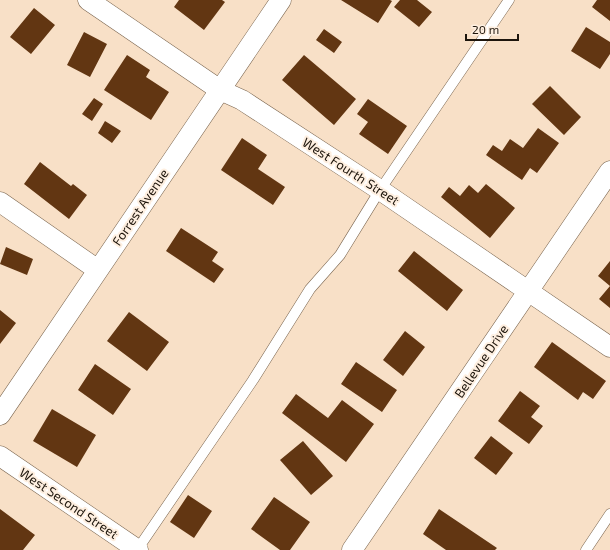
<svg xmlns="http://www.w3.org/2000/svg" width="610" height="550" viewBox="0 0 610 550" font-family="'Exo 2',sans-serif">
<style>
.building{fill:#623612}
.lines{fill:none;stroke-linecap:round;stroke-linejoin:round}
.lane-casing{stroke:#7a654f;stroke-width:11}
.street-casing{stroke:#7a654f;stroke-width:21}
.lane{stroke:#fff;stroke-width:10}
.street{stroke:#fff;stroke-width:20}
.labels{text-anchor:middle;dominant-baseline:central;stroke-width:4;stroke-linejoin:round;paint-order:stroke}
.street-label{font-size:13px;fill:#1d150c;stroke:#feefe0}
</style>
<rect width="100%" height="100%" fill="#f8e0c7"/>
<path class="building" d="M 179,0 L 222,0 L 225,2 L 204,30 L 174,7 Z
M 341,0 L 390,0 L 392,1 L 378,23 Z
M 400,0 L 417,0 L 432,12 L 419,27 L 394,7 Z
M 597,0 L 610,0 L 610,21 L 592,7 Z
M 34,8 L 55,25 L 31,54 L 10,37 Z
M 586,27 L 610,42 L 610,54 L 600,69 L 571,51 Z
M 324,29 L 342,42 L 334,53 L 316,40 Z
M 84,32 L 107,44 L 90,77 L 67,65 Z
M 127,55 L 150,70 L 146,77 L 169,92 L 151,120 L 104,90 Z
M 304,55 L 356,99 L 334,125 L 282,80 Z
M 550,86 L 581,117 L 564,135 L 532,104 Z
M 94,98 L 103,104 L 92,121 L 82,114 Z
M 368,99 L 407,126 L 388,154 L 359,134 L 368,122 L 357,114 Z
M 105,121 L 121,131 L 112,143 L 98,133 Z
M 538,128 L 559,143 L 537,173 L 530,168 L 522,180 L 486,155 L 493,145 L 502,151 L 510,139 L 523,148 Z
M 242,138 L 267,155 L 258,169 L 285,187 L 273,205 L 221,170 Z
M 40,162 L 71,186 L 73,184 L 87,195 L 69,219 L 24,184 Z
M 486,184 L 515,208 L 490,238 L 441,197 L 449,187 L 460,196 L 469,185 L 478,193 Z
M 181,228 L 218,252 L 212,261 L 224,269 L 214,283 L 166,251 Z
M 6,247 L 33,259 L 27,275 L 0,264 Z
M 414,251 L 463,290 L 447,311 L 398,271 Z
M 610,261 L 610,286 L 598,276 Z
M 610,286 L 610,308 L 599,299 Z
M 0,310 L 16,323 L 0,344 Z
M 129,312 L 169,342 L 147,371 L 107,341 Z
M 405,331 L 425,347 L 403,376 L 383,360 Z
M 552,342 L 606,381 L 593,399 L 583,392 L 578,400 L 534,367 Z
M 356,362 L 397,390 L 382,412 L 341,384 Z
M 95,364 L 131,389 L 113,415 L 78,390 Z
M 520,391 L 540,406 L 531,417 L 543,426 L 529,444 L 498,421 Z
M 296,394 L 328,418 L 342,400 L 374,424 L 346,462 L 282,413 Z
M 52,409 L 96,435 L 77,467 L 33,441 Z
M 491,436 L 513,453 L 496,475 L 474,458 Z
M 303,441 L 333,476 L 311,495 L 280,460 Z
M 188,495 L 212,511 L 194,538 L 170,522 Z
M 274,497 L 310,522 L 290,550 L 280,550 L 251,529 Z
M 0,509 L 35,535 L 23,550 L 0,550 Z
M 439,509 L 497,548 L 495,550 L 446,550 L 423,534 Z"/>
<g class="lines">
<g class="lane-casing">
<path id="lane" d="M 137,550 L 253,380 L 310,289 L 340,255 L 380,190 L 509,0
M 586,550 L 610,514"/>
</g>
<g class="street-casing">
<path id="street" d="M 88,0 L 220,90 L 242,100 L 380,190 L 610,347
M 0,202 L 98,270
M 0,415 L 281,0
M 0,456 L 138,550
M 352,550 L 610,171"/>
</g>
<use href="#lane" class="lane"/>
<use href="#street" class="street"/>
</g>
<g class="labels">
<g class="street-label">
<text transform="translate(351 171) rotate(33)">West Fourth Street</text>
<text transform="translate(140 207) rotate(-56)">Forrest Avenue</text>
<text transform="translate(481 361) rotate(-56)">Bellevue Drive</text>
<text transform="translate(69 503) rotate(34)">West Second Street</text>
</g>
</g>
<path d="M466 34v6h52v-6" fill="none" stroke="#1d150c" stroke-width="2"/>
<text x="472" y="34" font-size="12" fill="#1d150c" stroke="#feefe0" stroke-width="3" paint-order="stroke">20 m</text>
</svg>
